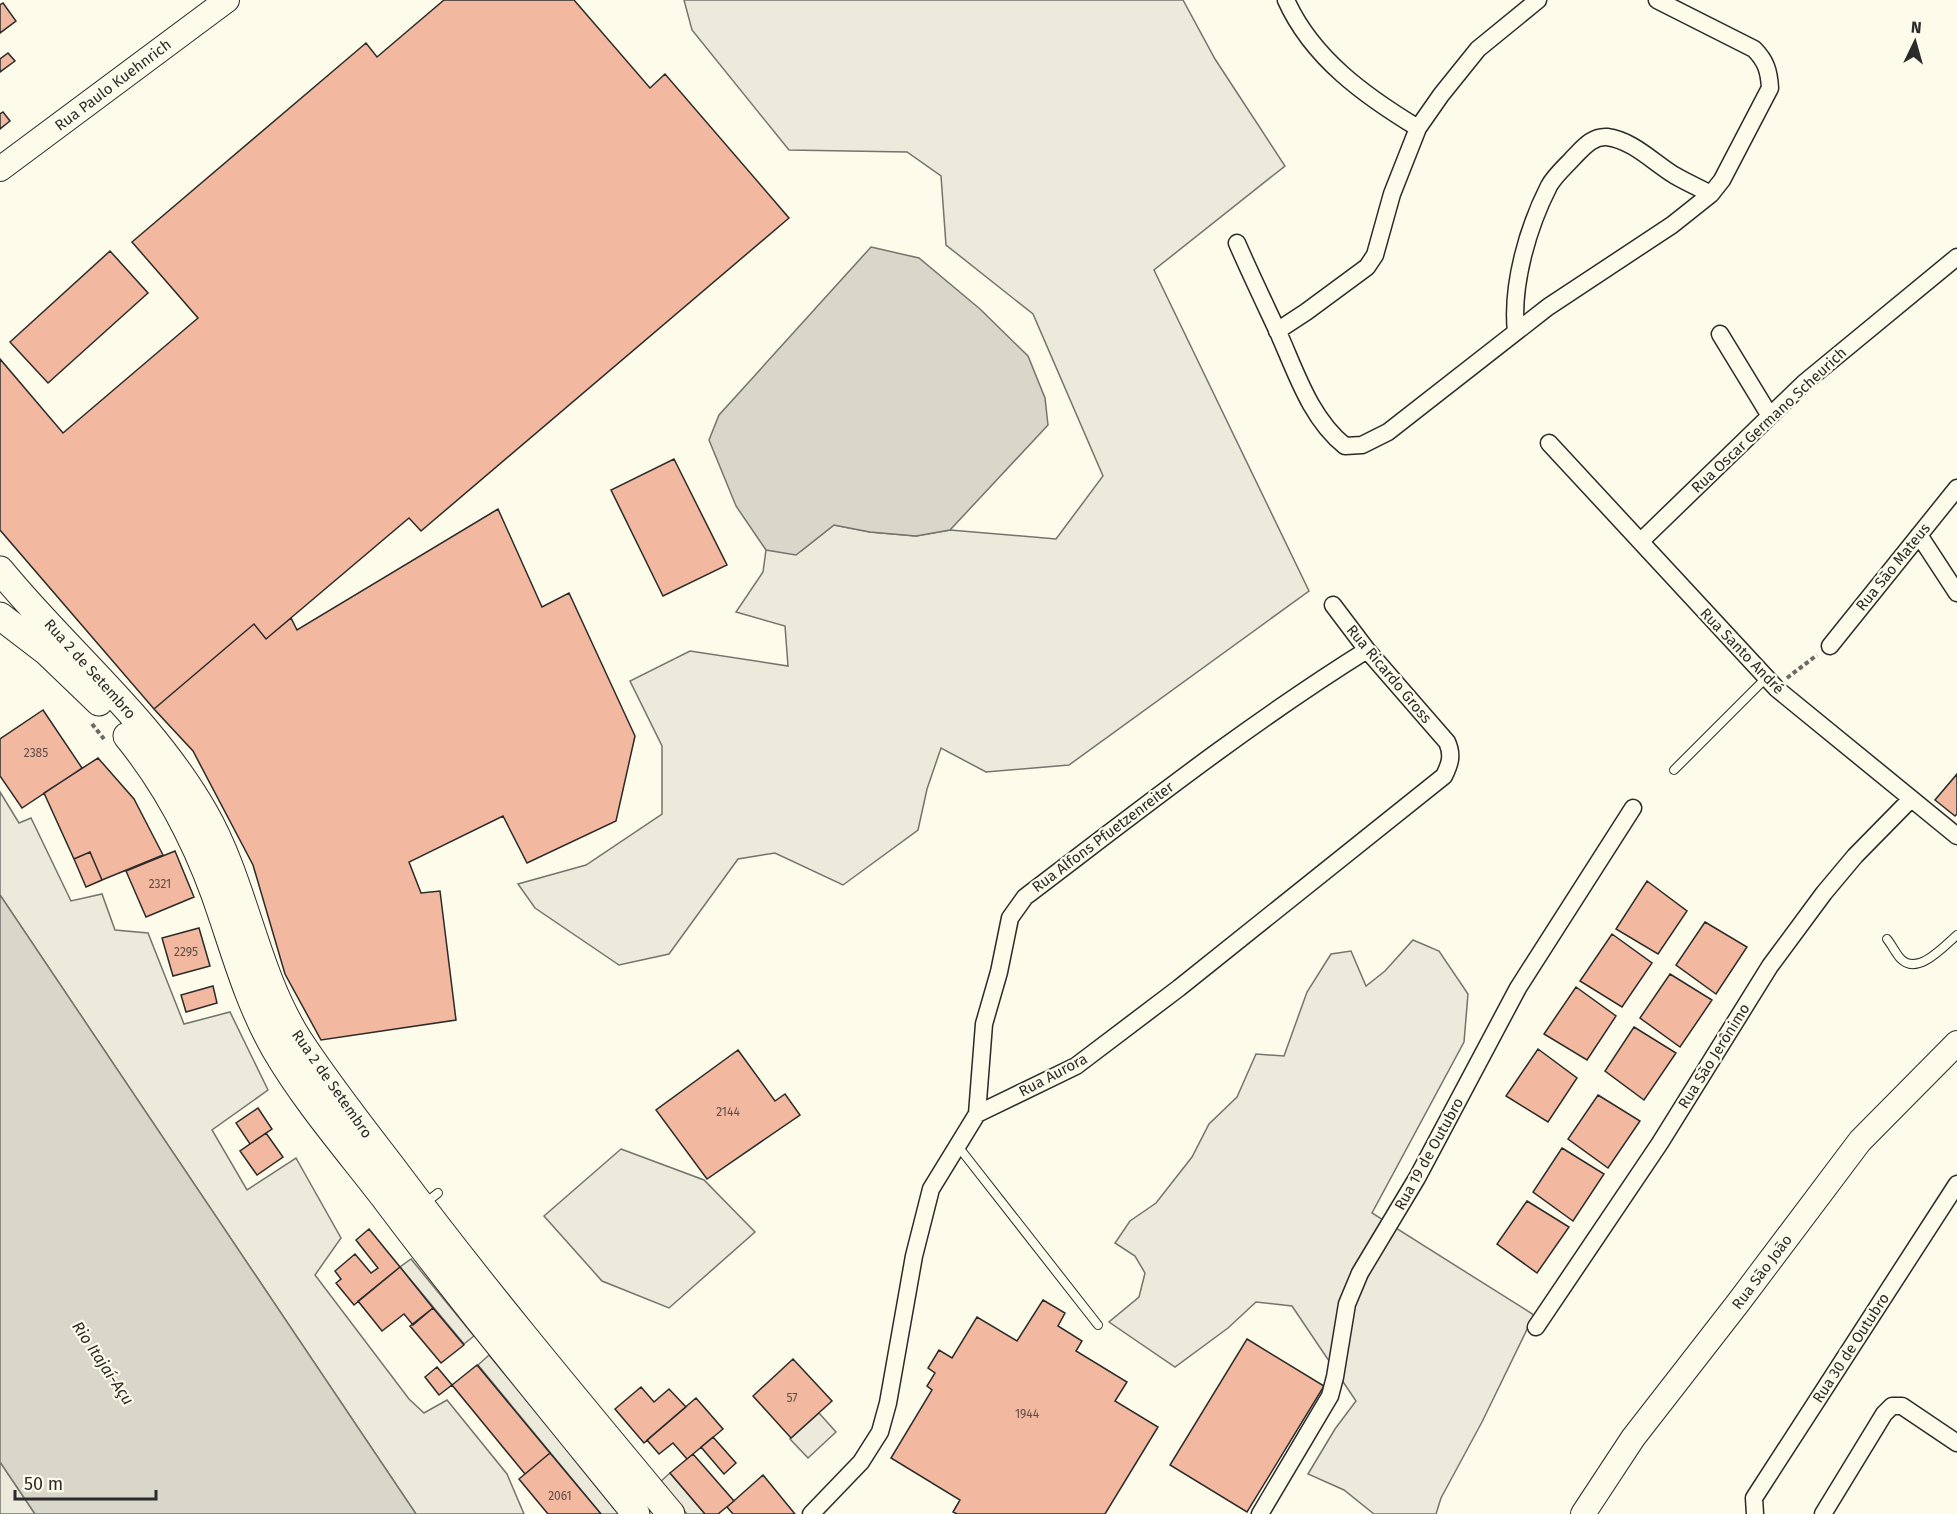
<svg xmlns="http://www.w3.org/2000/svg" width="1957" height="1514" viewBox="0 0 1957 1514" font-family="'Fira Sans',sans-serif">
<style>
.green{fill:#ecebdb;stroke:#74746e;stroke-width:1.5}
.parking{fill:#eceadb;stroke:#74746e;stroke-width:1.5}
.water{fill:#d8d7c9;stroke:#74746e;stroke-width:1.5}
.building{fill:#f2b8a0;stroke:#2b2b2b;stroke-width:1.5}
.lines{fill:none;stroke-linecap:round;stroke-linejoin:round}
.lane-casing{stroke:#2b2b2b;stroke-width:10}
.street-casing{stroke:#2b2b2b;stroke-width:19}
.secondary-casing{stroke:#2b2b2b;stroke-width:26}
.primary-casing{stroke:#2b2b2b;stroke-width:29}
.path{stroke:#6a6964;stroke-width:4;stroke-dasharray:4.5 3;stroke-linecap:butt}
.lane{stroke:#fdfbea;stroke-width:8}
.street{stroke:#fdfbea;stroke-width:16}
.secondary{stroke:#fdfbea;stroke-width:24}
.primary{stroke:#fdfbea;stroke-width:27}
.labels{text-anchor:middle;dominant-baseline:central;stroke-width:4.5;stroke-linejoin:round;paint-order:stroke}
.number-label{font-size:12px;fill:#5d4e48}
.street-label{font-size:15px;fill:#2b2b2b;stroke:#fdfbea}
.water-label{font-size:16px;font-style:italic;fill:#2b2b2b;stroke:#fdfbea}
</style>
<rect width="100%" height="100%" fill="#fdfbea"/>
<path class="green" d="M 684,0 L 1183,0 L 1215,59 L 1285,166 L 1154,270 L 1309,591 L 1069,765 L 986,772 L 941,748 L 927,789 L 918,830 L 843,885 L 775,853 L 738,859 L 669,954 L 619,965 L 535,908 L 518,884 L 586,865 L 662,814 L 662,746 L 630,681 L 690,651 L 788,666 L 785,626 L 736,612 L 763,572 L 766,550 L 801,551 L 834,525 L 870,532 L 916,536 L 950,530 L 1056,539 L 1103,476 L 1033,314 L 946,245 L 941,176 L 907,152 L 789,150 L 692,30 Z
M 0,792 L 19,823 L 31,818 L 71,901 L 102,894 L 115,930 L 148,933 L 184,1024 L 230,1012 L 268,1090 L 212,1130 L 247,1190 L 296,1158 L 341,1238 L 315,1275 L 409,1399 L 424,1413 L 447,1400 L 507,1474 L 524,1514 L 416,1514 L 0,895 Z
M 1413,940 L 1439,951 L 1468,994 L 1464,1042 L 1372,1213 L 1534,1315 L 1482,1422 L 1441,1498 L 1436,1514 L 1374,1514 L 1344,1490 L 1308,1474 L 1335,1429 L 1356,1401 L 1292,1306 L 1256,1302 L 1228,1328 L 1175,1367 L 1109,1322 L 1139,1297 L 1145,1273 L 1135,1256 L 1115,1243 L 1130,1221 L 1156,1203 L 1192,1157 L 1209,1124 L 1237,1097 L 1256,1054 L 1284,1056 L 1307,992 L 1331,954 L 1351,951 L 1366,986 L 1385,971 Z
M 0,1462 L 35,1514 L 0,1514 Z"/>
<path class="parking" d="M 621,1149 L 704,1180 L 755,1232 L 669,1308 L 602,1281 L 544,1216 Z
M 411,1259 L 474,1336 L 464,1344 L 400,1267 Z
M 489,1355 L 620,1514 L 601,1514 L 478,1365 Z
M 819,1413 L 836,1432 L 808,1458 L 790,1439 Z
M 670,1473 L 705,1514 L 687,1514 L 660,1482 Z"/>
<path class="water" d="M 871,247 L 919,258 L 980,309 L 1028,356 L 1045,398 L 1048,425 L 950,530 L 916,536 L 870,532 L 834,525 L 796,555 L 766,550 L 736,506 L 709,440 L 719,415 Z
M 0,895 L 416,1514 L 35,1514 L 0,1462 Z"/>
<path class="building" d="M 444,0 L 574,0 L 650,88 L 665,74 L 789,218 L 421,531 L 409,518 L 266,639 L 254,624 L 154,709 L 0,530 L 0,359 L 63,433 L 198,318 L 132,242 L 366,43 L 377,57 Z
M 3,3 L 16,21 L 0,33 L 0,5 Z
M 8,53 L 15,61 L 0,72 L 0,59 Z
M 3,112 L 10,121 L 0,129 L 0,114 Z
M 110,251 L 148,293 L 48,383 L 10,342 Z
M 674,459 L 727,565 L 663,596 L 611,490 Z
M 498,509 L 542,607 L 569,593 L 635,736 L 616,821 L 527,863 L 503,816 L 409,862 L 421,893 L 440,891 L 456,1020 L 321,1040 L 285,974 L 253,865 L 193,751 L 154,709 L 254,624 L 266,639 L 291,618 L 297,630 Z
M 43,710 L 82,768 L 22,808 L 0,776 L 0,739 Z
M 98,758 L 134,799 L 163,855 L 102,880 L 90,852 L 74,859 L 44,793 Z
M 1957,774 L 1957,814 L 1955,816 L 1935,800 Z
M 175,851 L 194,897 L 146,917 L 126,871 Z
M 90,852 L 102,880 L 86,887 L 74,859 Z
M 1647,881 L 1687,911 L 1658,954 L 1616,929 Z
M 1705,922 L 1747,947 L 1716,994 L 1676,965 Z
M 199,928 L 210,966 L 173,976 L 162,938 Z
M 1612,934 L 1652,963 L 1622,1007 L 1580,981 Z
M 1670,974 L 1712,1000 L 1680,1047 L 1640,1018 Z
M 213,986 L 217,1003 L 186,1012 L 181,995 Z
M 1576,987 L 1616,1016 L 1587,1060 L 1544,1034 Z
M 1634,1027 L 1676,1053 L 1644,1100 L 1605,1071 Z
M 1538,1049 L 1577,1078 L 1548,1122 L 1506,1096 Z
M 738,1050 L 775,1101 L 785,1094 L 800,1115 L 707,1179 L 656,1110 Z
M 1598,1095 L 1640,1121 L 1608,1168 L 1568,1139 Z
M 258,1108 L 272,1129 L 250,1144 L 236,1123 Z
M 266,1133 L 283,1157 L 257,1175 L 240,1151 Z
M 1562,1148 L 1604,1174 L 1573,1221 L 1533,1192 Z
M 1527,1201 L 1569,1227 L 1537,1273 L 1497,1244 Z
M 369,1229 L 400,1267 L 354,1305 L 336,1283 L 341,1279 L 335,1271 L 355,1254 L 371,1273 L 378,1268 L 356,1240 Z
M 400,1267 L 433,1308 L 413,1325 L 404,1314 L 382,1331 L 358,1301 Z
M 1043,1300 L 1065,1313 L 1058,1326 L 1082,1341 L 1076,1351 L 1127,1382 L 1115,1401 L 1158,1427 L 1105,1514 L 957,1514 L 953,1512 L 960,1500 L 891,1458 L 932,1390 L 927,1386 L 935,1373 L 928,1368 L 939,1350 L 952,1358 L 977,1317 L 1017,1341 Z
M 433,1308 L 464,1345 L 441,1363 L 410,1326 Z
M 1247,1339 L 1324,1386 L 1247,1512 L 1170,1465 Z
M 793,1359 L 832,1401 L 791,1438 L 753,1396 Z
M 477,1365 L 550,1453 L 525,1474 L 452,1385 Z
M 437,1367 L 452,1385 L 439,1395 L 425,1377 Z
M 641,1387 L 654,1402 L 669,1389 L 686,1407 L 644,1443 L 615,1409 Z
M 696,1398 L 723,1429 L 687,1459 L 673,1443 L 659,1454 L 647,1440 Z
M 713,1437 L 736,1463 L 724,1474 L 701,1447 Z
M 550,1453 L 601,1514 L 548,1514 L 519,1479 Z
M 693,1454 L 734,1501 L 718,1514 L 705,1514 L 670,1473 Z
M 763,1475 L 795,1514 L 733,1514 L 727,1507 Z"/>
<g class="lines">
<g class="lane-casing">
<path id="lane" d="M 1674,770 L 1766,678
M 1887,939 C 1892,945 1896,954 1901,959 C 1918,976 1944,946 1957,935
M 957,1145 L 1098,1325
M 424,1204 L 438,1193"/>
</g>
<g class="street-casing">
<path id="street" d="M 1286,0 C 1312,58 1365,96 1418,128
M 1237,243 C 1250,273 1264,302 1278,332 C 1296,372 1310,418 1345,446 L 1362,445 L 1388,432 L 1548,307 L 1672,225 L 1711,194 L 1722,180 L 1770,88 C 1769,71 1766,61 1754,49 L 1657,0
M 1277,331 L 1306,312 L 1367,267 L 1375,255 L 1392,194 L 1418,128 L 1441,95 L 1478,49 L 1538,0
M 1516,332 C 1511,285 1528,227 1549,186 C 1555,175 1566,166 1573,158 C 1583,148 1592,136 1607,137 C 1632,140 1653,162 1674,175 C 1686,182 1699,188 1711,194
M 1720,334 L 1770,416
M 1549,443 L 1777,689 L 1957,836
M 1919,535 L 1957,593
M 1641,541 L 1804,383 L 1957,257
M 1830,646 L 1957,488
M 977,1114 L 984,1024 L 999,972 L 1010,918 L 1025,897 C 1137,812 1247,725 1367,650
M 1536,1327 L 1660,1143 L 1770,966 L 1824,893 L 1855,856 L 1911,799
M 811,1514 L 861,1462 L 880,1432 L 888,1403 L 914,1256 L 931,1189 L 977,1114 L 1076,1066 L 1179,988 L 1444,776 C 1450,764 1453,755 1447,742 L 1367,650 L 1333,605
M 1260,1514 L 1330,1396 L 1335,1377 L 1347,1304 L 1360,1273 L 1417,1178 L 1518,988 L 1633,808
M 1755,1514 L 1754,1498 L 1957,1184
M 1823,1514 L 1884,1414 L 1892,1406 L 1902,1406 L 1957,1443"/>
</g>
<g class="secondary-casing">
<path id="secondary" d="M 0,169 L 227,0
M 1583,1514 L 1633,1438 L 1738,1303 L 1860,1141 L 1957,1043"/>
</g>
<g class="primary-casing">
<path id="primary" d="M 0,570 C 67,652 150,718 204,812 C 245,883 254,969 298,1039 C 328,1085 362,1128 395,1171 C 483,1289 577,1401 671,1514
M 0,616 L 47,652 L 99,702
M 127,736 C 170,789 202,853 223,918 C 238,963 251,1007 275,1049 C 306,1102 347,1149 384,1197 C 465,1305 551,1409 636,1514"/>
</g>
<path class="path" d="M 1787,678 L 1817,655
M 92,724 L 104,739"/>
<use href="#lane" class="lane"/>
<use href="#street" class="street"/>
<use href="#secondary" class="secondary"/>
<use href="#primary" class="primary"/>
</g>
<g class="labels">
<g class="number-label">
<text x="36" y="753">2385</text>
<text x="160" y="884">2321</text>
<text x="186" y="952">2295</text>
<text x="728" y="1112">2144</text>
<text x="792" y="1398">57</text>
<text x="1027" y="1414">1944</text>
<text x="560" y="1496">2061</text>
</g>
<g class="street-label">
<text transform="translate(113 85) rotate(-37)">Rua Paulo Kuehnrich</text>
<text transform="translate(1769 420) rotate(-43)">Rua Oscar Germano Scheurich</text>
<text transform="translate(1893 567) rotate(-51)">Rua São Mateus</text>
<text transform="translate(1742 651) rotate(46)">Rua Santo André</text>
<text transform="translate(90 669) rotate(48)">Rua 2 de Setembro</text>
<text transform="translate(1389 674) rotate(50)">Rua Ricardo Gross</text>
<text transform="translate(1103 837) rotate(-37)">Rua Alfons Pfuetzenreiter</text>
<text transform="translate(1714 1056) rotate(-58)">Rua São Jerônimo</text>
<text transform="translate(1053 1075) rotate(-28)">Rua Aurora</text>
<text transform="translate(332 1084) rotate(55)">Rua 2 de Setembro</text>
<text transform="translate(1429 1154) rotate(-61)">Rua 19 de Outubro</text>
<text transform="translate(1762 1272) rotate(-53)">Rua São João</text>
<text transform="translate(1851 1348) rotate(-57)">Rua 30 de Outubro</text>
</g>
<g class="water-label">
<text transform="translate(103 1363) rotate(56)">Rio Itajaí-Açu</text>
</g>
</g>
<g transform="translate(1915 42) rotate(5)" stroke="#fdfbea" stroke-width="4.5" paint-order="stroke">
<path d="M0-4.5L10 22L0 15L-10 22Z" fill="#2b2b2b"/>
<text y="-9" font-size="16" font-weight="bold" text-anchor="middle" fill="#2b2b2b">N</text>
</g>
<path d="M15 1490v9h141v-9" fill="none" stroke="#2b2b2b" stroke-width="3"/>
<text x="24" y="1490" font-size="18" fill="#2b2b2b" stroke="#fdfbea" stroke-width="4.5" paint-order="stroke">50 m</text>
</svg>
